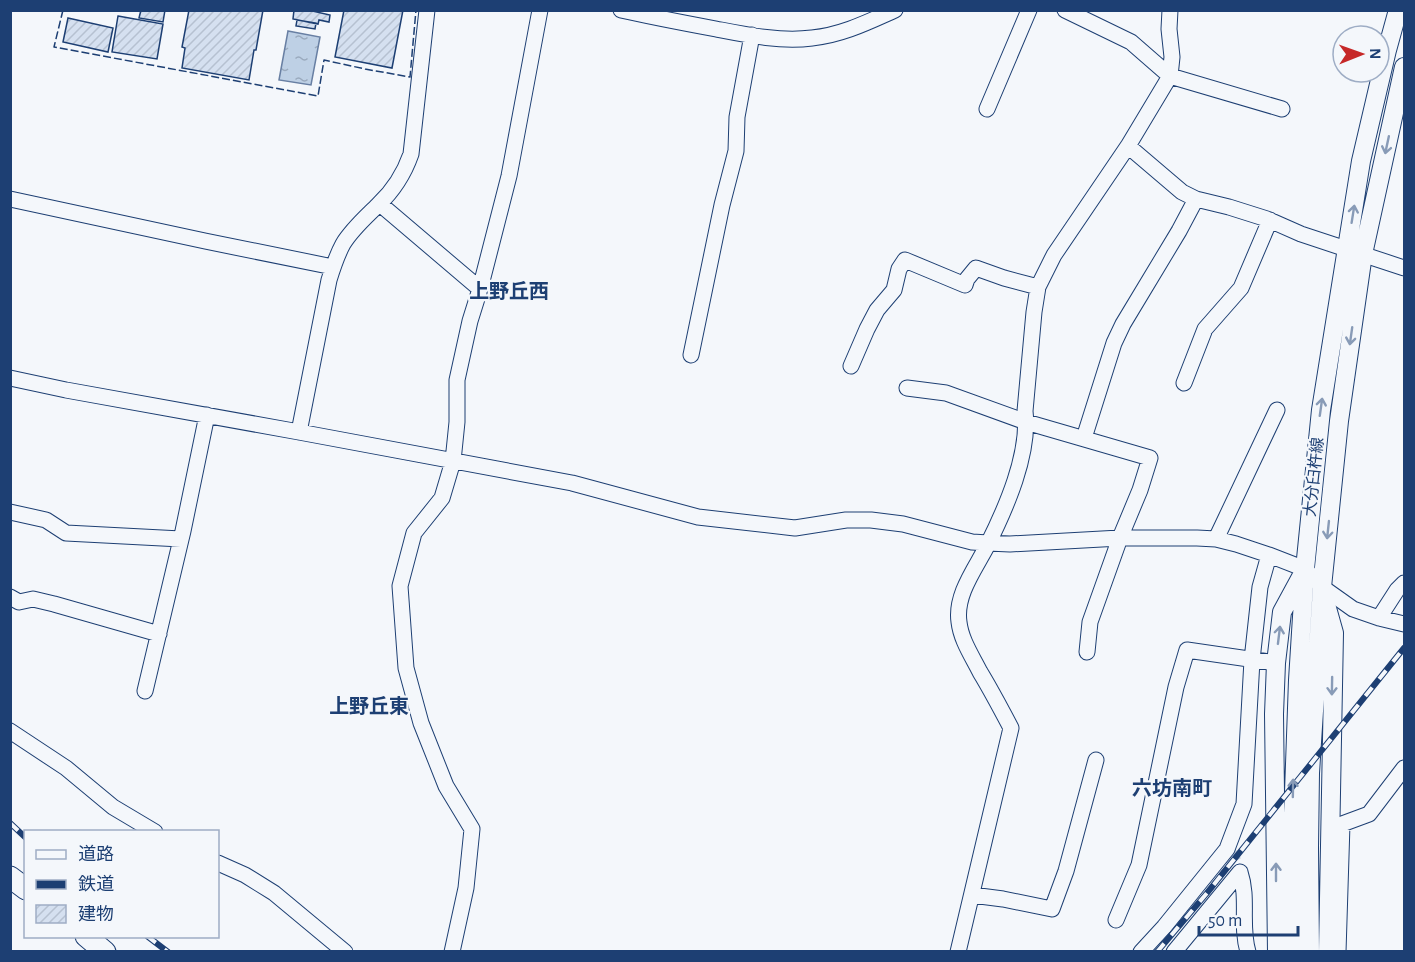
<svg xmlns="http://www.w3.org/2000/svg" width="1415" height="962" viewBox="0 0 1415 962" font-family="'Alegreya Sans','Noto Sans JP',sans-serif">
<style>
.water{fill:url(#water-ripples);stroke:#687fa3;stroke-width:1.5}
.building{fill:url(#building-hatch);stroke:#1d3f73;stroke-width:1.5}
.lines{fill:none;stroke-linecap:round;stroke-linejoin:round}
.minor-tunnel{stroke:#c9d2e0;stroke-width:15;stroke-dasharray:15 8;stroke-linecap:butt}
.minor-casing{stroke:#1d3f73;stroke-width:17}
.major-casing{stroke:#1d3f73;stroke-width:20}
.highway-casing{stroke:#1d3f73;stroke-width:23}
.minor{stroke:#f4f7fb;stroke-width:15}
.major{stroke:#f4f7fb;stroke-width:18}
.highway{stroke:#f4f7fb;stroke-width:21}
.rail-casing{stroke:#1d3f73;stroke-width:6}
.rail{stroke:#f4f7fb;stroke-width:4;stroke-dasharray:11;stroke-linecap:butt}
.fence{stroke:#1d3f73;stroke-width:1.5;stroke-dasharray:8 3;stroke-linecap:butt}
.oneway{stroke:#889bb7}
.labels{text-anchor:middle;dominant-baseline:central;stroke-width:4.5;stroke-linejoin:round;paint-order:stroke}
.street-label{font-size:16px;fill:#1d3f73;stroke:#f4f7fb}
.quarter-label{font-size:20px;font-weight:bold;fill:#1d3f73;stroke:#f4f7fb}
</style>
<defs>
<pattern id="water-ripples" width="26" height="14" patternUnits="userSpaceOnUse" patternTransform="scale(1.5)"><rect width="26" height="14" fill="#bed0e5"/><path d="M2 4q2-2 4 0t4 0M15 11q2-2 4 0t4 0" fill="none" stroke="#9aaabe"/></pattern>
<pattern id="building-hatch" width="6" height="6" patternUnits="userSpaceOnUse" patternTransform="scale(1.5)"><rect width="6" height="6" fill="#d5e0f0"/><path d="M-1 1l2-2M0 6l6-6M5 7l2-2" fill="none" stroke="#b6c1d1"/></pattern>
</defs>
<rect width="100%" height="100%" fill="#f4f7fb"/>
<path class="water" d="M 288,31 L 320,37 L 311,85 L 279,80 Z"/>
<path class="building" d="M 141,10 L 165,10 L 163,22 L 139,18 Z
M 189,10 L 263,10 L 256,50 L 254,50 L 249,80 L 182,68 L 185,48 L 182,47 Z
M 294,10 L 308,10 L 330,15 L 329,22 L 319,20 L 318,24 L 293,19 Z
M 344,10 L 403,10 L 392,68 L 335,57 Z
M 118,16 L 163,24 L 157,59 L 112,52 Z
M 68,18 L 113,28 L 108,52 L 63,42 Z
M 297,20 L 316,23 L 315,29 L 296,26 Z"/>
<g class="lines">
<path class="minor-tunnel" d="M 1227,849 L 1240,872"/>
<g class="minor-casing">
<path id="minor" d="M 621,10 C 652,17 684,23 716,29 C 747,35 780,42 812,38 C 842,35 868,22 895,10
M 1065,10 L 1131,42 L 1170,76 L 1282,109
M 987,109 L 1029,10
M 1128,146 L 1182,192 L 1196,199 L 1229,207 L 1267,219 L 1301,234 L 1404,268
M 10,199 L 205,241 L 333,267
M 380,204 L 480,289
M 691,355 L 722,205 L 736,151 L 737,117 L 752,35
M 851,366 L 867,329 L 877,310 L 894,290 L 899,269 L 905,260 L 965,285 L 967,279 L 976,268 L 1004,278 L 1038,287
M 10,378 L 66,390 L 299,432 L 572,483 L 698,517 L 795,528 L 846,520 L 871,520 L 903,524 L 972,542 L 988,543 L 1010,544 L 1120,538 L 1197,538 L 1216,539 L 1236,544 L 1269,555 L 1305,569 L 1322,587 L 1353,609 L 1379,618 L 1404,624
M 1184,383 L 1205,329 L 1241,288 L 1270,220
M 907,388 L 946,393 L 1026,422 L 1150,458 L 1140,490 L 1120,538 L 1090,622 L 1087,652
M 299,432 L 329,280 C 333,267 337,255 343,244 C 352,229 366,217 378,205 C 394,190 404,174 411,154 L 427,10
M 1084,438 L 1114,343 L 1123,324 L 1179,231 L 1196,199
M 10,512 L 46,520 L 66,533 L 181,539
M 1216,539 L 1277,410
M 10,597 L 19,602 L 33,599 L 54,604 L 159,634
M 1379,618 L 1397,590 L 1404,583
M 145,691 L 183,531 L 207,415
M 10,731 L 66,768 L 113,807 L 155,832
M 218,863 L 245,875 L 274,893 L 345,952
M 1240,872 C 1249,899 1240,925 1248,952
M 972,895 L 1003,899 L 1052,909 L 1066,871 L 1096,760
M 1116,920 L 1139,865 L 1176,687 L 1187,650 L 1276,663
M 452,952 L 466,888 L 472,829 L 446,786 L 421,723 L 406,668 L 400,586 L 414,533 L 442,498 L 453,461 L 457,422 L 457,380 L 470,321 L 480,289 L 509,176 L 540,10
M 958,952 L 1011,728 C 1001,709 991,690 980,672 C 972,656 961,640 959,622 C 955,595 975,569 987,546 C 1006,508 1030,454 1025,411 L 1034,312 L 1038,287 L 1054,255 L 1128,146 L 1170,76 L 1172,57 L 1169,29 L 1170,10
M 1141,952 L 1164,927 L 1227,849 L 1244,804 L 1252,660 L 1260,587 L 1269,555
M 1174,952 L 1240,872
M 1338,952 L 1342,824 L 1369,814 L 1404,768"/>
</g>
<g class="major-casing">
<path id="major" d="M 1325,601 L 1334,633 L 1328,952
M 1277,952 L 1274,714 L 1276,663 L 1282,612 L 1301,577
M 1293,952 L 1292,848 L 1298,680 L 1305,569 L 1321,410 L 1361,161 L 1387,50 L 1398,10
M 1310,952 L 1309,848 L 1310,773 L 1322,587 L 1339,421 L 1363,254 L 1404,67"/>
</g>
<g class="highway-casing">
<path id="highway" d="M 10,877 L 26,889
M 86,936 L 105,952"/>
</g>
<use href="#minor" class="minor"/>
<use href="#major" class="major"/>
<use href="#highway" class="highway"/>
<g class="rail-casing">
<path id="rail" d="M 10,823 L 26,838
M 147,936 L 168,952
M 1157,952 L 1207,893 L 1404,648"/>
</g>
<use href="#rail" class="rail"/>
<path class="fence" d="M 63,10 L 54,47 L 318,96 L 324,60 L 365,69 L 410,77 L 416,10"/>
</g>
<defs><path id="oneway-shaft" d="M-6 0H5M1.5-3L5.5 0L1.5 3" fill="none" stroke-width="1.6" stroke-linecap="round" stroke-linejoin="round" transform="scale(1.5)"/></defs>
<g class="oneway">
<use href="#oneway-shaft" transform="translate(1387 145) rotate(102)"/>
<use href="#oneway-shaft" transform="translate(1353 214) rotate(-81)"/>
<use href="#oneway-shaft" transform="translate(1351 336) rotate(98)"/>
<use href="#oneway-shaft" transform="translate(1321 407) rotate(-82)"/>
<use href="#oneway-shaft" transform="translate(1328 530) rotate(96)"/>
<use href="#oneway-shaft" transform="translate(1279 635) rotate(-83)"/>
<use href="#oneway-shaft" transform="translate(1332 686) rotate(91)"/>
<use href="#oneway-shaft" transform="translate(1293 788) rotate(-89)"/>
<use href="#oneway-shaft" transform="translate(1276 872) rotate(-90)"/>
</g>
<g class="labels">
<g class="street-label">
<text transform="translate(1314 477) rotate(-84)">大分臼杵線</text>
</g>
<g class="quarter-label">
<text x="509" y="292">上野丘西</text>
<text x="369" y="707">上野丘東</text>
<text x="1172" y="789">六坊南町</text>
</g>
</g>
<rect width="1415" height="962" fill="none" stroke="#1d3f73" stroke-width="24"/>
<rect x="24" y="830" width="195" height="108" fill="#f4f7fb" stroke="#9eadc5" stroke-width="1.5"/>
<rect x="36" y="850" width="30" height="9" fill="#f4f7fb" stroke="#9eadc5" stroke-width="1.5"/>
<text x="78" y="860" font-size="18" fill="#1d3f73">道路</text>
<rect x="36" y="880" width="30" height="9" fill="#1d3f73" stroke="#9eadc5" stroke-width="1.5"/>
<text x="78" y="890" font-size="18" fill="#1d3f73">鉄道</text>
<rect x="36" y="905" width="30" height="18" fill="url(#building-hatch)" stroke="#9eadc5" stroke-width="1.5"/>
<text x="78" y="920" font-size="18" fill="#1d3f73">建物</text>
<g transform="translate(1361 54) rotate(89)"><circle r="28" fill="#f4f7fb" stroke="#9eadc5" stroke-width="1.5"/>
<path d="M0-4.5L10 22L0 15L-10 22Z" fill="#c62828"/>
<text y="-9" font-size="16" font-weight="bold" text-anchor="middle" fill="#1d3f73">N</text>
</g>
<path d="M1199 926v9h99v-9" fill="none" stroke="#1d3f73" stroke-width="3"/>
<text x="1208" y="926" font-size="18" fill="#1d3f73" stroke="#f4f7fb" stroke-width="4.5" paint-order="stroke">50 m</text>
</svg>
